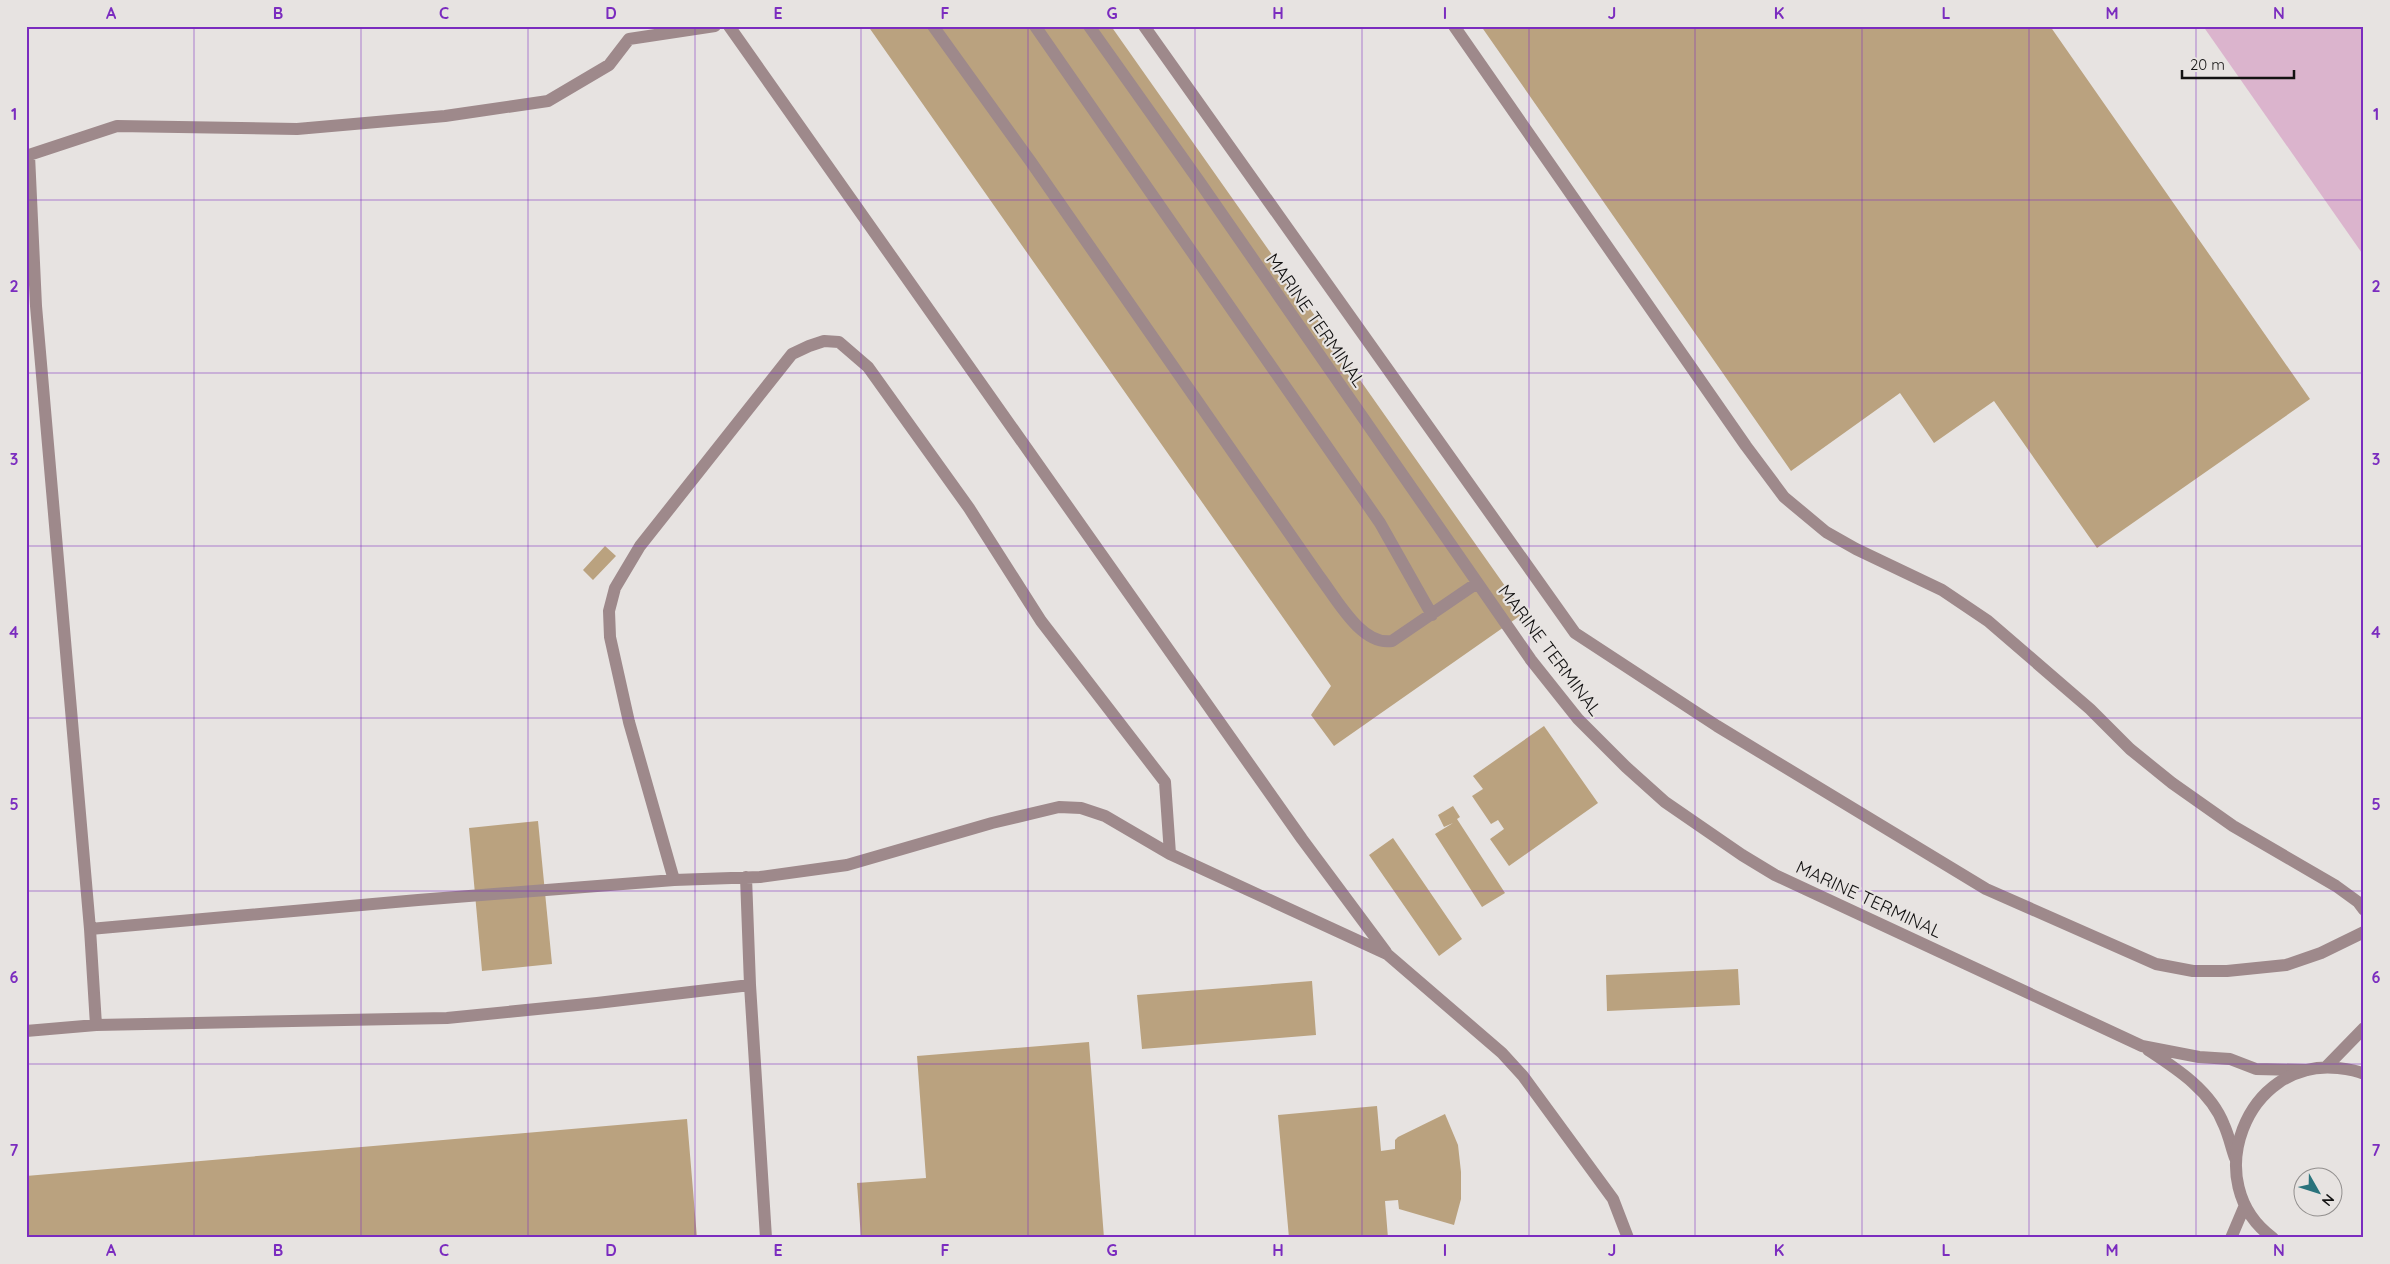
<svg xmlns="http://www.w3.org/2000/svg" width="2390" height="1264" viewBox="0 0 2390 1264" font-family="Quicksand,sans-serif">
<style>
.water{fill:#dbb4cd}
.building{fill:#baa27f}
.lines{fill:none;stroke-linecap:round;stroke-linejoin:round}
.lane{stroke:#9e898b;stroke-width:12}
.street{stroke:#9e898b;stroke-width:12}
.grid{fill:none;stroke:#7b2cbf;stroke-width:1;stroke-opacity:0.55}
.labels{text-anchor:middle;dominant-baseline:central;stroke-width:4.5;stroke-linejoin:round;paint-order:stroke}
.street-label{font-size:18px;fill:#131212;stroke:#e7e3e1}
.neatline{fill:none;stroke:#7b2cbf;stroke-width:2}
.grid-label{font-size:16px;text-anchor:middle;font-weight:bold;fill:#7b2cbf}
</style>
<rect width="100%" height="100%" fill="#e7e3e1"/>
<path class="water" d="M 2203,26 L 2364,26 L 2364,256 Z"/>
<path class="building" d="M 868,26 L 1111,26 L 1524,613 L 1334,746 L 1311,715 L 1331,686 Z
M 1481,26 L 2050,26 L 2310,399 L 2097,548 L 1994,401 L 1934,443 L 1900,393 L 1791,471 Z
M 605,546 L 616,556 L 593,580 L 583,570 Z
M 1544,726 L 1598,803 L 1509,866 L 1490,839 L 1504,829 L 1498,820 L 1491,824 L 1472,796 L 1483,789 L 1473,776 Z
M 1453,806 L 1460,817 L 1457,819 L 1505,893 L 1482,907 L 1435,834 L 1453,823 L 1444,827 L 1438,815 Z
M 538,821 L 552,964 L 482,971 L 469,828 Z
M 1393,838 L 1462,939 L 1439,956 L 1369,855 Z
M 1738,969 L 1740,1005 L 1607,1011 L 1606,975 Z
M 1312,981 L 1316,1035 L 1142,1049 L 1137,995 Z
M 1089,1042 L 1104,1238 L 861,1238 L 857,1183 L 926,1178 L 917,1056 Z
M 1377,1106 L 1381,1151 L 1395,1149 L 1395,1140 L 1398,1137 L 1445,1114 L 1458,1145 L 1461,1172 L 1461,1199 L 1454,1225 L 1399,1209 L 1398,1200 L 1385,1201 L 1388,1238 L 1289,1238 L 1278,1115 Z
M 687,1119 L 697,1238 L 26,1238 L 26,1176 Z"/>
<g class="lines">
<path class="lane" d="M 729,26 L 1302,839 L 1386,952
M 933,26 L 1031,162 L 1319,576 C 1336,598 1361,646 1392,641 L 1477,583
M 1035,26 L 1380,523 L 1432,615
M 1089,26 L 1199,181 L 1531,660 L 1578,719 L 1626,767 L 1665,802 L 1742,855 L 1775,875 L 2142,1046 L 2199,1057 L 2230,1059 L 2256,1069 L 2306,1070
M 1144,26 L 1575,633 L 1717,726 L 1986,889 L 2156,964 L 2193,971 L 2227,971 L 2286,965 L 2321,953 L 2364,932
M 1454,26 L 1746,446 L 1784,497 L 1826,532 L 1856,549 L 1942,590 L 1988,621 L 2090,709 L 2130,749 L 2172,783 L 2233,826 L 2336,886 L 2358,902 L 2364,910
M 746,877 L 750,985 L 766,1238
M 674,880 L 629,722 L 610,637 L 609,611 L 615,588 L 640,546 L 792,354 L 809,346 L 824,341 L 839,342 L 868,367 L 969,508 L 1041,621 L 1165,782 L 1170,854
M 90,929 L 418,900 L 674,880 L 760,877 L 847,865 L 992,823 L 1059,807 L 1081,808 L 1105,816 L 1170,854 L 1387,954 L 1502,1053 L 1523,1076 L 1613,1199 L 1628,1238
M 96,1025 L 90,929 L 36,306 L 29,155 L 117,126 L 297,129 L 445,116 L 548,101 L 609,65 L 629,39 L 715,26
M 26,1031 L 96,1025 L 447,1018 L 597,1003 L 750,985
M 2148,1050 C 2177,1069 2211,1091 2224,1125 C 2229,1136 2231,1147 2235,1158"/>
<path class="street" d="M 2326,1067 L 2364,1028
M 2231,1238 L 2245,1205
M 2273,1238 C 2198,1184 2246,1058 2338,1068 C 2347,1069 2356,1070 2364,1074"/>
</g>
<path class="grid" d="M 194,26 L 194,1238M 361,26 L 361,1238M 528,26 L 528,1238M 695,26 L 695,1238M 861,26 L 861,1238M 1028,26 L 1028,1238M 1195,26 L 1195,1238M 1362,26 L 1362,1238M 1529,26 L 1529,1238M 1695,26 L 1695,1238M 1862,26 L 1862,1238M 2029,26 L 2029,1238M 2196,26 L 2196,1238M 26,200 L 2364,200M 26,373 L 2364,373M 26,546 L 2364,546M 26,718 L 2364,718M 26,891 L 2364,891M 26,1064 L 2364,1064"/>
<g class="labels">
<g class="street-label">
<text transform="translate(1316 320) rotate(55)">MARINE TERMINAL</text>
<text transform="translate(1550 650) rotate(53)">MARINE TERMINAL</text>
<text transform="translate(1869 899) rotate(25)">MARINE TERMINAL</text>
</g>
</g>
<rect width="2390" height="1264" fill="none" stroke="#e7e3e1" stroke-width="55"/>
<g transform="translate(2318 1192) rotate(129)"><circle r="24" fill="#e7e3e1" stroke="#928f8e"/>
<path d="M0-4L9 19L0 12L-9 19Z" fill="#2a737c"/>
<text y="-8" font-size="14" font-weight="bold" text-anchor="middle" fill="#131212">N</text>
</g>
<path d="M2182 70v8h112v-8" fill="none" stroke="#131212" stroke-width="2.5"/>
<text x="2190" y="70" font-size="15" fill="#131212" stroke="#e7e3e1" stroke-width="4" paint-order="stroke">20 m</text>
<rect x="28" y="28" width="2334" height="1208" class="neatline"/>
<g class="grid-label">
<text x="111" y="19">A</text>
<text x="278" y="19">B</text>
<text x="444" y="19">C</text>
<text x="611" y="19">D</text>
<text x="778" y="19">E</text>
<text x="945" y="19">F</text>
<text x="1112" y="19">G</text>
<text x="1278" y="19">H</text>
<text x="1445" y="19">I</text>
<text x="1612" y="19">J</text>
<text x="1779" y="19">K</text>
<text x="1946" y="19">L</text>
<text x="2112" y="19">M</text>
<text x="2279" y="19">N</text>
<text x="14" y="120">1</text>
<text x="2376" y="120">1</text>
<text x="14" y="292">2</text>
<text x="2376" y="292">2</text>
<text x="14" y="465">3</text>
<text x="2376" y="465">3</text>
<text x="14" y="638">4</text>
<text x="2376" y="638">4</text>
<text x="14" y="810">5</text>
<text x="2376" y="810">5</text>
<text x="14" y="983">6</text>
<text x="2376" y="983">6</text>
<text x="14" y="1156">7</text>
<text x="2376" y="1156">7</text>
<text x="111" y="1256">A</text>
<text x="278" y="1256">B</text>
<text x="444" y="1256">C</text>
<text x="611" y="1256">D</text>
<text x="778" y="1256">E</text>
<text x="945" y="1256">F</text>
<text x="1112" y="1256">G</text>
<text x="1278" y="1256">H</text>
<text x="1445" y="1256">I</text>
<text x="1612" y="1256">J</text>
<text x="1779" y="1256">K</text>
<text x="1946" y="1256">L</text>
<text x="2112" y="1256">M</text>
<text x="2279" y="1256">N</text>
</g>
</svg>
